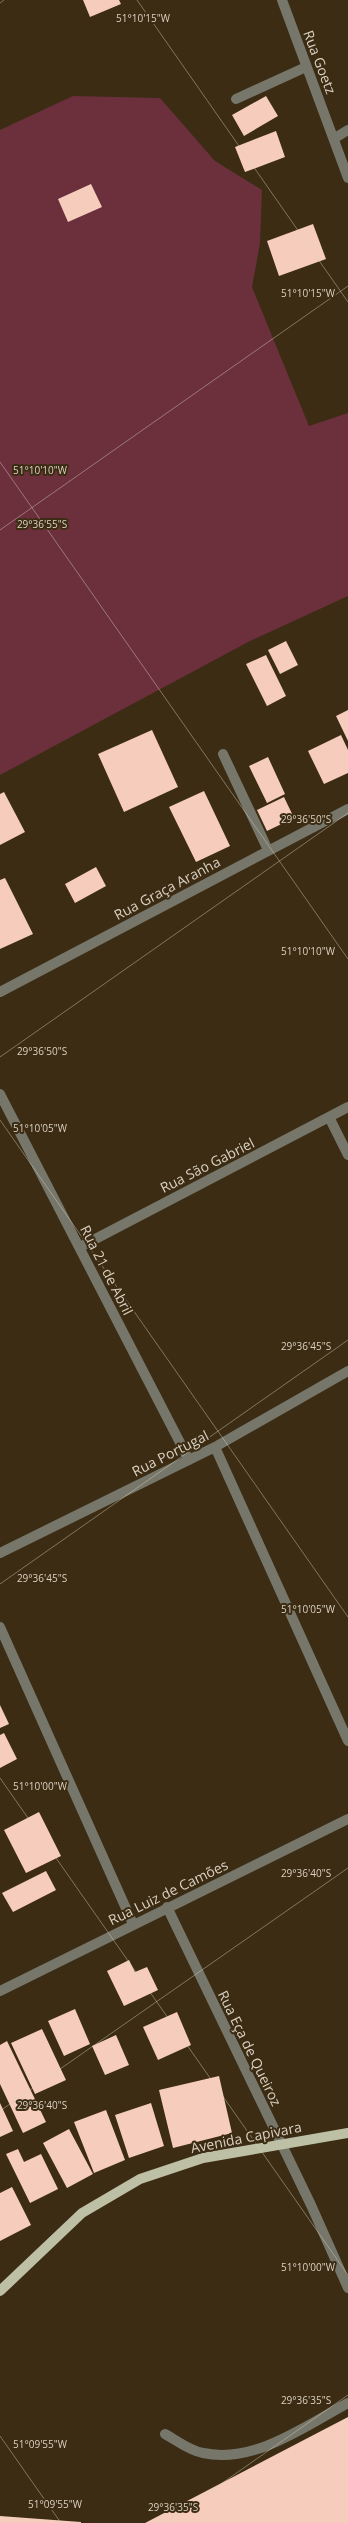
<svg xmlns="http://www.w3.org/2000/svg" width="348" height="2523" viewBox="0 0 348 2523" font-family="'Open Sans',sans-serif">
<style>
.green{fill:#6b303c}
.building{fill:#f6cdbc}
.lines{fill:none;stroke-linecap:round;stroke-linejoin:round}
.minor{stroke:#76776a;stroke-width:10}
.major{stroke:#bdc0a5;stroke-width:10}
.ticks{fill:none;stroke:#dad0c2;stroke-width:1;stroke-opacity:0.45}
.labels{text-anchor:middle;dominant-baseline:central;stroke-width:4;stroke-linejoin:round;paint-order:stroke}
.street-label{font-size:14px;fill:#dad0c2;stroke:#3b2c13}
.ticks-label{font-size:10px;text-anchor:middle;fill:#dad0c2;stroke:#3b2c13;stroke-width:4;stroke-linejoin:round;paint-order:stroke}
</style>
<rect width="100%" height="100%" fill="#3b2c13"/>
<path class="green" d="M 73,96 L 160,98 L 215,161 L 262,190 L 260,243 L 252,287 L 309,426 L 348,413 L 348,596 L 250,641 L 0,775 L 0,130 Z"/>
<path class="building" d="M 83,0 L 119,0 L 121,4 L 90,17 Z
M 266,96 L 278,116 L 244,136 L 232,115 Z
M 276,131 L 285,157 L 245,172 L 235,147 Z
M 91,184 L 102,207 L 68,222 L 58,199 Z
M 313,224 L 326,259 L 279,276 L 267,241 Z
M 286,641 L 298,665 L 280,674 L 268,650 Z
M 266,655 L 286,696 L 267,706 L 246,664 Z
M 348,710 L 348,741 L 336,716 Z
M 152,730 L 178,787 L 124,812 L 98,754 Z
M 341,735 L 348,750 L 348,773 L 324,784 L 308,751 Z
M 268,757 L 285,794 L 267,803 L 249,766 Z
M 204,791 L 230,846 L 196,862 L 169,807 Z
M 4,792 L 25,832 L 0,845 L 0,794 Z
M 284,797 L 294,818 L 267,831 L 257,810 Z
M 96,867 L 106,886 L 75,903 L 65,884 Z
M 5,878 L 33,934 L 0,949 L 0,880 Z
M 0,1705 L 9,1724 L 0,1728 Z
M 4,1733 L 17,1759 L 0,1768 L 0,1735 Z
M 39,1812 L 61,1856 L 26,1873 L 4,1830 Z
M 46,1871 L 56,1890 L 13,1912 L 2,1893 Z
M 129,1960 L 135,1972 L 147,1967 L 158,1990 L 124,2006 L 107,1971 Z
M 75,2009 L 90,2044 L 64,2056 L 48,2021 Z
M 177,2012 L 191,2045 L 158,2060 L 143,2027 Z
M 42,2029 L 66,2080 L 35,2094 L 11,2043 Z
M 116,2035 L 129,2065 L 105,2075 L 92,2046 Z
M 7,2041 L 46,2122 L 23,2133 L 0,2084 L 0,2045 Z
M 219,2076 L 232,2133 L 173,2148 L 159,2090 Z
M 0,2103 L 13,2131 L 0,2137 Z
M 151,2103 L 164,2146 L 129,2158 L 115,2115 Z
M 106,2110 L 125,2160 L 94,2173 L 74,2122 Z
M 69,2129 L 93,2174 L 67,2188 L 43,2143 Z
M 18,2149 L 24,2162 L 41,2154 L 58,2189 L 30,2203 L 6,2154 Z
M 12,2187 L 31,2225 L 0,2241 L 0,2193 Z
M 348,2417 L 348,2523 L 145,2523 Z
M 0,2516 L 81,2522 L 81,2523 L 0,2523 Z"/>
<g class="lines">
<path class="minor" d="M 282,0 L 348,178
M 236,99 L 306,67
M 335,138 L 348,130
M 223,754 L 268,850
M 0,992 L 348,809
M 0,1094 L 189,1460
M 329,1117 L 348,1155
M 80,1247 L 348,1107
M 215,1447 L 348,1741
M 0,1553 L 215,1447 L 348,1371
M 0,1627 L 133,1924
M 167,1907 L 311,2205 L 348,2288
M 0,1991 L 348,1819
M 165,2434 C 176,2440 190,2451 203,2453 C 255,2464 305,2426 348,2403"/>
<path class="major" d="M 0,2291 L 82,2213 L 140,2179 L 203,2158 L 348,2133"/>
</g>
<path class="ticks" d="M 137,0 L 348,302M 0,3 L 4,0M 0,462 L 348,959M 0,530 L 348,286M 0,1057 L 348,813M 0,1120 L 348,1617M 0,1584 L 348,1340M 0,1778 L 348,2275M 0,2111 L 348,1868M 0,2436 L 61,2523M 165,2523 L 348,2395"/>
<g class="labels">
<g class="street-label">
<text transform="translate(320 62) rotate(69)">Rua Goetz</text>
<text transform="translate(167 888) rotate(-28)">Rua Graça Aranha</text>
<text transform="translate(207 1165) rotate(-27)">Rua São Gabriel</text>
<text transform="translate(107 1270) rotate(63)">Rua 21 de Abril</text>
<text transform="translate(170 1453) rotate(-27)">Rua Portugal</text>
<text transform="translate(168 1892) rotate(-26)">Rua Luiz de Camões</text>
<text transform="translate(250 2048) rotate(64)">Rua Eça de Queiroz</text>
<text transform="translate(246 2137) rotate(-11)">Avenida Capivara</text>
</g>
</g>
<g class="ticks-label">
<text x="143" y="22">51°10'15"W</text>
<text x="308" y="297">51°10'15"W</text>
<text x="40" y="474">51°10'10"W</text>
<text x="42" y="528">29°36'55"S</text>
<text x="306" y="823">29°36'50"S</text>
<text x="308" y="955">51°10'10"W</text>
<text x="42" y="1055">29°36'50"S</text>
<text x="40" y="1132">51°10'05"W</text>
<text x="306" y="1350">29°36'45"S</text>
<text x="42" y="1582">29°36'45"S</text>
<text x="308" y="1613">51°10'05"W</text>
<text x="40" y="1790">51°10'00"W</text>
<text x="306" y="1877">29°36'40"S</text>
<text x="42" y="2109">29°36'40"S</text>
<text x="308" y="2271">51°10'00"W</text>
<text x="306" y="2404">29°36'35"S</text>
<text x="40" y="2448">51°09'55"W</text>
<text x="55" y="2508">51°09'55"W</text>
<text x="173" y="2511">29°36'35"S</text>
</g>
</svg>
